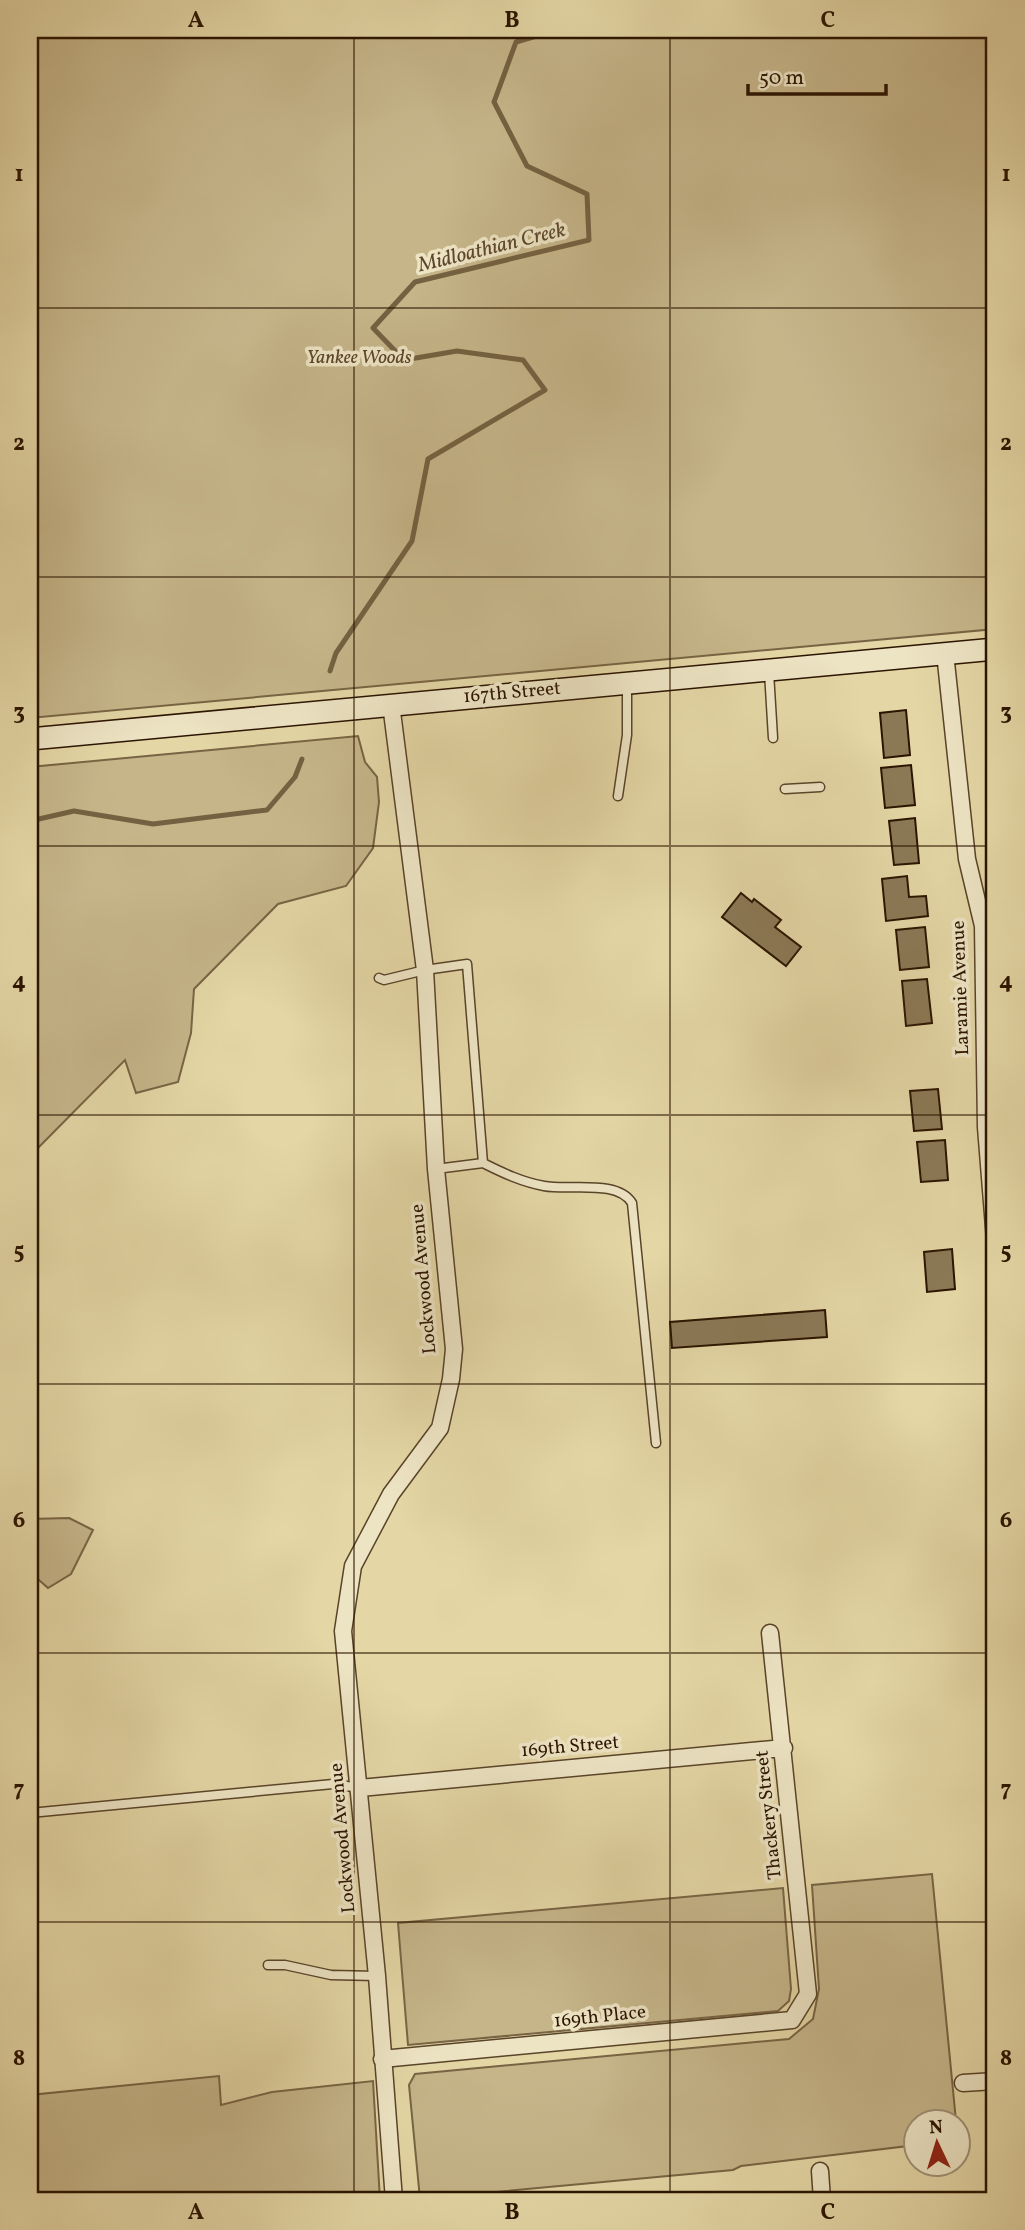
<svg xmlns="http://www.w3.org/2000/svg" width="1025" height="2230" viewBox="0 0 1025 2230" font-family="Vollkorn,serif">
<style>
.green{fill:#c5b589;stroke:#786444;stroke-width:2}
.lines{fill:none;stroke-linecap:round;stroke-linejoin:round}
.stream{stroke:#746141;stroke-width:5}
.building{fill:#8b7956;stroke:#2b1400;stroke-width:2}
.lane-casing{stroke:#594429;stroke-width:11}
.street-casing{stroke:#594429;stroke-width:19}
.secondary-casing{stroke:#2b1400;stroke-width:24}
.lane{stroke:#ede4c4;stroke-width:8}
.street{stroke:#ede4c4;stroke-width:16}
.secondary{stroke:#ede4c4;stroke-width:21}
.grid{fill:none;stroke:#2b1400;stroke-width:2;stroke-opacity:0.55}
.labels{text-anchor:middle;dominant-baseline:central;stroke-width:7;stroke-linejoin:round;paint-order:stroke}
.park-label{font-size:19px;font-style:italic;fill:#594429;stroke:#ede4c4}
.street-label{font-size:19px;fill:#2b1400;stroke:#ede4c4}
.water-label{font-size:21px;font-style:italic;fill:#5c472c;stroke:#ede4c4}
.neatline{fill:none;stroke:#2b1400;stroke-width:2.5}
.grid-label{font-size:23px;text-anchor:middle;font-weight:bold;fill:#2b1400}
</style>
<rect width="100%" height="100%" fill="#e4d6a5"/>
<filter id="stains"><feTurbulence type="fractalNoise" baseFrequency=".00286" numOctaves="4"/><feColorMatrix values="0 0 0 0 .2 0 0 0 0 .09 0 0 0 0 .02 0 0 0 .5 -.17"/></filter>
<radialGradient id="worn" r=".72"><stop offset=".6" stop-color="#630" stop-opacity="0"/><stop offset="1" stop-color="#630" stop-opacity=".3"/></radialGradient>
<path class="green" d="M 30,30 L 995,30 L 995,629 L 30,718 Z
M 358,736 L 365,762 L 377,777 L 379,802 L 373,848 L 346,886 L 278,904 L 194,989 L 191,1033 L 178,1082 L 136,1093 L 125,1060 L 30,1156 L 30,767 Z
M 69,1518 L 93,1530 L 71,1574 L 48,1588 L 30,1572 L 30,1519 Z
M 932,1874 L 956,2121 L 916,2122 L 916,2145 L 741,2166 L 733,2170 L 420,2199 L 409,2085 L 415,2074 L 789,2039 L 813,2019 L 819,1989 L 812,1885 Z
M 783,1888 L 791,1989 L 789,2001 L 778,2011 L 408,2045 L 398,1923 Z
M 219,2076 L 221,2105 L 272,2092 L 373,2081 L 380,2200 L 30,2200 L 30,2095 Z"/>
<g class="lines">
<path class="stream" d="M 330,671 L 336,653 L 412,541 L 428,459 L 545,390 L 523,360 L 457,351 L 404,360 L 373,328 L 415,282 L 589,240 L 587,194 L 527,166 L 494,102 L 516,42 L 557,30
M 30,821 L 74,811 L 153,824 L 267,810 L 295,777 L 302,759"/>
</g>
<path class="building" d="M 906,710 L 910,755 L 884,758 L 880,713 Z
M 995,718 L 995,744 L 989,745 L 987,719 Z
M 911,765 L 915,805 L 885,808 L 881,768 Z
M 915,818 L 919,863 L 894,865 L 889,821 Z
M 907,876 L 909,897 L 926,896 L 928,916 L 886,921 L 882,879 Z
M 741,893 L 752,902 L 754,899 L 781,920 L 775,927 L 801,947 L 786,966 L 722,917 Z
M 925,927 L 929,967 L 900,970 L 896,930 Z
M 927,979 L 932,1023 L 906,1026 L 902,981 Z
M 938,1089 L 942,1129 L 914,1131 L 910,1091 Z
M 945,1140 L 948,1180 L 921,1182 L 917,1142 Z
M 952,1249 L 955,1289 L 927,1292 L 924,1252 Z
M 825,1310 L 827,1337 L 672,1348 L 670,1322 Z"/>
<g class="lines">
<g class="lane-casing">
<path id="lane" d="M 769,672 L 773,738
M 785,789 L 820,787
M 618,796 L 627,735 L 627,684
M 379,978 L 384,980 L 425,970 L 467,964 L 483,1163 L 436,1169
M 483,1163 C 503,1173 522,1182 544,1186 C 570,1191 617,1179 632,1203 L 656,1443
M 30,1813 L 333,1784 L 360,1788
M 268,1965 L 285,1965 L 331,1975 L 377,1976"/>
</g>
<g class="street-casing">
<path id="street" d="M 945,653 L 967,859 L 983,926 L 986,1127 L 995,1240
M 391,704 L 425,970 L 436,1169 L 454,1349 L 451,1379 L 440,1428 L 391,1494 L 353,1566 L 343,1631 L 377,1976 L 394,2200
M 360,1788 L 784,1748
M 382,2059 L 792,2020 L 808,1994 L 770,1633
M 963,2083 L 995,2081
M 820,2171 L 822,2200"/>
</g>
<g class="secondary-casing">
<path id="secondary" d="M 30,739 L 995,649"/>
</g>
<use href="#lane" class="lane"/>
<use href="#street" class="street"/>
<use href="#secondary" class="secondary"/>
</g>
<path class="grid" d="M 354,30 L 354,2200M 670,30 L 670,2200M 30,308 L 995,308M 30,577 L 995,577M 30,846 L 995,846M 30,1115 L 995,1115M 30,1384 L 995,1384M 30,1653 L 995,1653M 30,1922 L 995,1922"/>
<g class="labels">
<g class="park-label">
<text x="359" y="358">Yankee Woods</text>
</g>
<g class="street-label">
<text transform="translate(512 693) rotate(-5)">167th Street</text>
<text transform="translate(961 988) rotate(-92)">Laramie Avenue</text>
<text transform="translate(424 1279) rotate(-95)">Lockwood Avenue</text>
<text transform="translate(570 1747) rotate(-5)">169th Street</text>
<text transform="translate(769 1815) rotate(-96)">Thackery Street</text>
<text transform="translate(343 1838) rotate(-95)">Lockwood Avenue</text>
<text transform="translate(600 2017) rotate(-6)">169th Place</text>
</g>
<g class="water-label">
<text transform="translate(492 248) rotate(-14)">Midloathian Creek</text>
</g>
</g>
<rect width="1025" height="2230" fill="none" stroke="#e4d6a5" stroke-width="77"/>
<g transform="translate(937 2143) rotate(356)"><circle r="33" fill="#ede4c4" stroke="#9f9176" stroke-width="2"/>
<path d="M0-5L12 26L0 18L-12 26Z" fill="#8f2418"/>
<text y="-10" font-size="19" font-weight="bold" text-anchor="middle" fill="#2b1400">N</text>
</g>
<path d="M748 84v10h138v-10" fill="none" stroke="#2b1400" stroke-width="3.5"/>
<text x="759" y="84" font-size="21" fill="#2b1400" stroke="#ede4c4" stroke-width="5" paint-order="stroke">50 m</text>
<rect x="38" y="38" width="948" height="2154" class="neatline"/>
<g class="grid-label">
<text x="196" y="27">A</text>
<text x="512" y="27">B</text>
<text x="828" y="27">C</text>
<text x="19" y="181">1</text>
<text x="1006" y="181">1</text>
<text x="19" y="450">2</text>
<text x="1006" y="450">2</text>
<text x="19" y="719">3</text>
<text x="1006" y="719">3</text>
<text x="19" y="988">4</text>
<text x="1006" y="988">4</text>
<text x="19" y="1258">5</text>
<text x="1006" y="1258">5</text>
<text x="19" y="1527">6</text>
<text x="1006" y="1527">6</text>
<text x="19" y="1796">7</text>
<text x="1006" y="1796">7</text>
<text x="19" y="2065">8</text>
<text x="1006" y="2065">8</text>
<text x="196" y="2219">A</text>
<text x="512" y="2219">B</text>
<text x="828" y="2219">C</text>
</g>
<rect width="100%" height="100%" filter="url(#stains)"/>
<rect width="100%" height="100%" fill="url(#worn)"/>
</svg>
